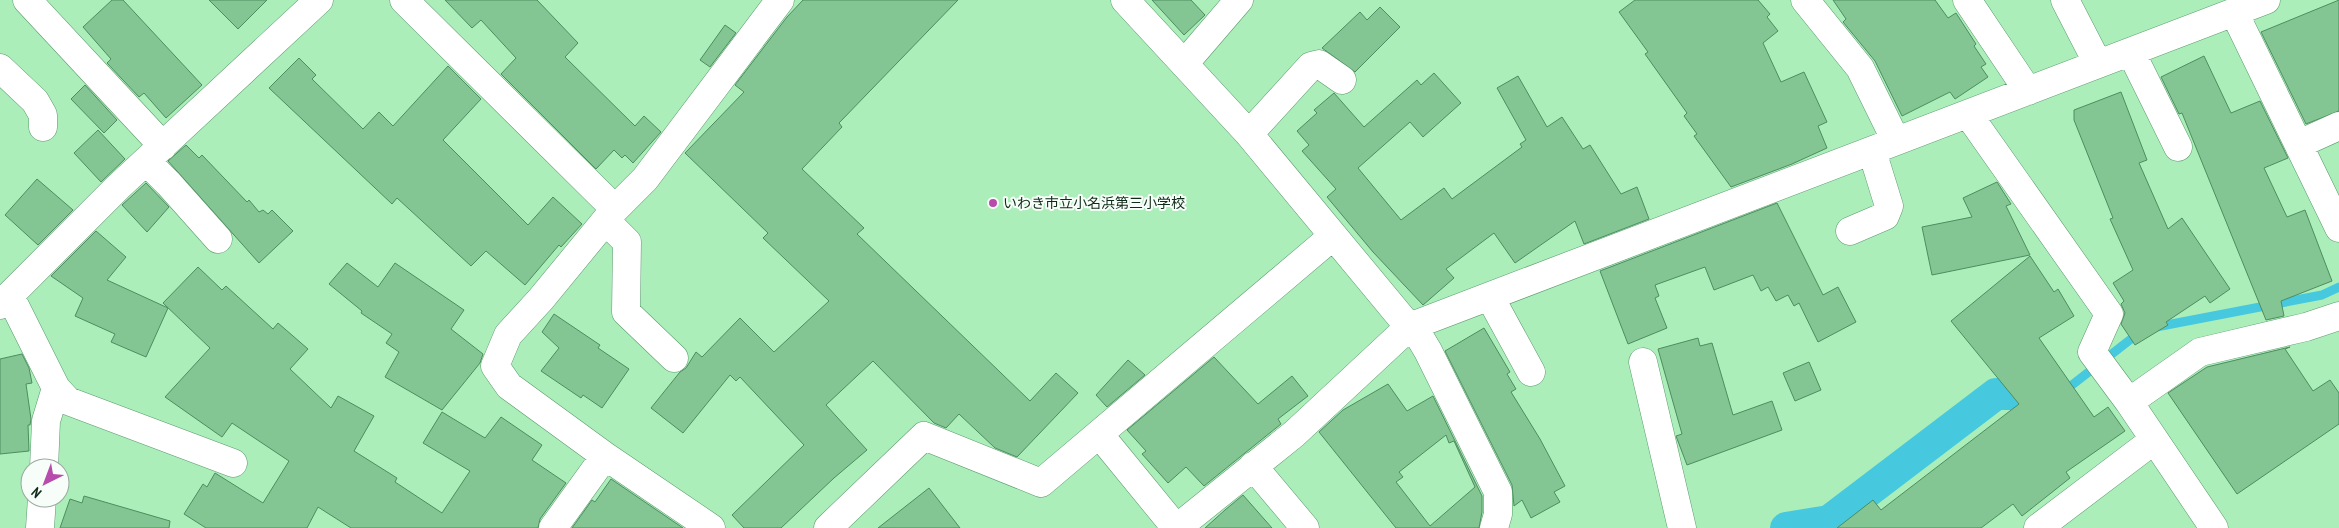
<svg xmlns="http://www.w3.org/2000/svg" width="2339" height="528" viewBox="0 0 2339 528" font-family="'PT Sans Narrow','Noto Sans JP',sans-serif">
<style>
.lines{fill:none;stroke-linecap:round;stroke-linejoin:round}
.stream{stroke:#46c8df;stroke-width:9}
.canal{stroke:#46c8df;stroke-width:32}
.building{fill:#83c593;stroke:#4d8d5f;fill-rule:evenodd}
.street-casing{stroke:#5a9b6c;stroke-width:29}
.street{stroke:#fff;stroke-width:28}
.poi-dot{fill:#b74cad;stroke:#f7fef9;stroke-width:2}
.labels{text-anchor:middle;dominant-baseline:central;stroke-width:4;stroke-linejoin:round;paint-order:stroke}
.poi-label{font-size:14px;fill:#0f2a17;stroke:#f7fef9;text-anchor:start}
</style>
<rect width="100%" height="100%" fill="#abeeba"/>
<g class="lines">
<path class="stream" d="M 2156,327 L 2322,295 L 2339,287
M 2063,392 L 2140,332"/>
<path class="canal" d="M 1786,528 L 1829,521 L 1996,394 L 2056,394"/>
</g>
<path class="building" d="M 112,0 L 123,0 L 202,85 L 166,118 L 144,93 L 139,97 L 107,63 L 111,59 L 83,27 Z
M 209,0 L 267,0 L 238,29 Z
M 445,0 L 537,0 L 578,43 L 565,57 L 635,126 L 644,116 L 661,132 L 633,163 L 625,155 L 622,158 L 614,150 L 596,169 L 501,74 L 516,58 L 481,20 L 472,28 Z
M 803,0 L 958,0 L 839,123 L 842,127 L 802,169 L 864,228 L 857,234 L 1030,401 L 1056,373 L 1078,393 L 1017,457 L 995,448 L 959,414 L 946,428 L 934,423 L 873,361 L 826,405 L 867,450 L 834,478 L 781,528 L 744,528 L 732,515 L 804,445 L 740,377 L 736,381 L 730,375 L 683,433 L 651,408 L 680,372 L 686,368 L 696,352 L 702,357 L 740,318 L 774,352 L 829,301 L 763,238 L 768,233 L 685,153 L 744,92 L 735,85 L 787,17 Z
M 1152,0 L 1191,0 L 1205,15 L 1184,35 Z
M 1635,0 L 1758,0 L 1770,14 L 1767,17 L 1778,31 L 1763,43 L 1781,82 L 1804,72 L 1827,122 L 1818,126 L 1827,148 L 1792,164 L 1731,187 L 1694,136 L 1697,134 L 1684,116 L 1687,113 L 1645,54 L 1648,52 L 1619,12 Z
M 1833,0 L 1935,0 L 1948,18 L 1956,13 L 1976,44 L 1974,46 L 1986,64 L 1981,67 L 1988,77 L 1955,99 L 1950,92 L 1902,116 L 1875,61 L 1843,22 L 1846,19 Z
M 2339,0 L 2339,111 L 2306,124 L 2261,32 Z
M 1380,7 L 1400,27 L 1355,72 L 1322,48 L 1360,12 L 1367,20 Z
M 725,25 L 736,33 L 710,67 L 700,60 Z
M 2204,56 L 2231,113 L 2260,101 L 2288,158 L 2264,168 L 2287,217 L 2305,210 L 2332,281 L 2281,301 L 2284,316 L 2266,320 L 2182,113 L 2179,114 L 2161,77 Z
M 299,58 L 316,75 L 312,79 L 363,129 L 379,112 L 393,126 L 448,66 L 481,99 L 443,140 L 528,225 L 553,197 L 582,224 L 561,247 L 559,245 L 525,285 L 486,251 L 471,266 L 397,198 L 392,204 L 269,88 Z
M 1434,73 L 1461,103 L 1423,137 L 1410,122 L 1358,168 L 1401,220 L 1444,188 L 1452,199 L 1522,147 L 1520,144 L 1526,140 L 1497,88 L 1518,76 L 1547,127 L 1562,117 L 1583,149 L 1590,145 L 1621,194 L 1637,187 L 1649,219 L 1584,244 L 1575,221 L 1515,263 L 1494,233 L 1446,269 L 1454,278 L 1423,305 L 1373,252 L 1327,197 L 1336,189 L 1302,151 L 1309,145 L 1297,131 L 1317,113 L 1314,110 L 1334,93 L 1364,127 L 1417,80 L 1421,85 Z
M 85,85 L 117,120 L 104,133 L 71,99 Z
M 2121,92 L 2147,160 L 2139,163 L 2168,229 L 2182,218 L 2230,289 L 2210,303 L 2205,296 L 2166,322 L 2168,325 L 2135,345 L 2121,324 L 2125,313 L 2121,304 L 2124,301 L 2113,283 L 2133,270 L 2110,219 L 2113,218 L 2074,120 L 2074,110 Z
M 98,130 L 125,159 L 101,182 L 74,153 Z
M 186,145 L 199,158 L 202,155 L 247,202 L 249,200 L 259,212 L 263,210 L 268,214 L 272,210 L 293,231 L 259,263 L 168,161 Z
M 37,179 L 73,210 L 38,245 L 5,215 Z
M 1997,182 L 2011,204 L 2006,206 L 2030,255 L 1932,275 L 1922,227 L 1972,217 L 1963,198 Z
M 146,183 L 169,207 L 147,232 L 122,205 Z
M 1777,203 L 1823,295 L 1838,287 L 1856,322 L 1818,342 L 1799,303 L 1794,306 L 1788,295 L 1776,301 L 1768,287 L 1761,291 L 1753,275 L 1714,290 L 1705,267 L 1655,285 L 1659,296 L 1655,298 L 1667,328 L 1628,344 L 1600,271 Z
M 96,231 L 126,257 L 107,280 L 168,308 L 146,357 L 111,342 L 115,334 L 75,316 L 83,298 L 51,276 Z
M 2030,256 L 2054,292 L 2058,289 L 2074,316 L 2039,338 L 2094,417 L 2108,407 L 2125,431 L 2066,472 L 2070,478 L 2022,516 L 2013,504 L 1981,528 L 1837,528 L 1873,500 L 1881,510 L 2019,404 L 1951,321 Z
M 347,263 L 378,287 L 395,263 L 464,310 L 451,329 L 483,354 L 480,363 L 442,410 L 385,377 L 399,352 L 386,343 L 392,334 L 361,313 L 362,311 L 329,284 Z
M 198,267 L 222,290 L 226,286 L 273,329 L 278,323 L 308,349 L 290,369 L 331,408 L 338,396 L 374,416 L 354,451 L 397,478 L 395,482 L 442,513 L 470,471 L 423,443 L 442,412 L 485,438 L 501,417 L 542,445 L 532,460 L 566,483 L 540,519 L 538,528 L 351,528 L 318,507 L 307,528 L 206,528 L 184,514 L 203,484 L 207,487 L 215,473 L 263,503 L 289,461 L 232,423 L 222,437 L 165,397 L 210,348 L 163,303 Z
M 554,314 L 600,345 L 598,348 L 629,369 L 602,408 L 583,395 L 581,398 L 541,371 L 559,348 L 542,332 Z
M 1484,328 L 1510,372 L 1507,374 L 1516,389 L 1511,392 L 1540,439 L 1565,486 L 1554,492 L 1560,502 L 1531,518 L 1522,500 L 1514,506 L 1512,485 L 1445,351 Z
M 1698,338 L 1700,346 L 1712,343 L 1733,415 L 1772,401 L 1782,430 L 1687,465 L 1676,436 L 1682,434 L 1658,349 Z
M 2290,347 L 2285,349 L 2313,391 L 2330,380 L 2339,393 L 2339,424 L 2237,494 L 2168,393 L 2207,367 Z
M 22,354 L 29,368 L 32,383 L 26,384 L 31,419 L 30,425 L 28,425 L 29,451 L 0,454 L 0,359 Z
M 1214,357 L 1258,404 L 1292,376 L 1308,396 L 1278,419 L 1281,424 L 1204,486 L 1186,467 L 1168,483 L 1142,454 L 1146,451 L 1127,430 Z
M 1128,360 L 1145,375 L 1107,407 L 1096,395 Z
M 1809,362 L 1821,390 L 1795,401 L 1783,373 Z
M 1388,384 L 1407,411 L 1433,396 L 1482,496 L 1482,512 L 1479,528 L 1396,528 L 1319,432 L 1343,410 ZM 1446,435 L 1449,443 L 1454,441 L 1475,487 L 1430,526 L 1396,482 L 1403,477 L 1399,472 Z
M 611,479 L 683,528 L 572,528 L 592,500 L 595,502 Z
M 929,488 L 960,528 L 878,528 Z
M 1243,495 L 1272,528 L 1205,528 L 1225,510 Z
M 84,496 L 170,521 L 169,528 L 60,528 L 70,499 L 82,503 Z"/>
<g class="lines">
<g class="street-casing">
<path id="street" d="M 27,0 L 163,146
M 404,0 L 615,209
M 1125,0 L 1249,134 L 1409,327
M 1805,0 L 1860,68 L 1896,141
M 1967,0 L 2028,91
M 2065,0 L 2098,64
M 2234,12 L 2339,228
M 2131,52 L 2178,147
M 1184,64 L 1239,0
M 0,68 L 35,101 L 43,115 L 43,127
M 1968,114 L 2109,314 L 2092,352 L 2129,402 L 2214,528
M 1249,134 L 1311,66 L 1319,64 L 1342,80
M 2299,144 L 2339,126
M 146,161 L 169,184 L 218,239
M 606,221 L 627,242 L 626,312 L 674,358
M 1850,231 L 1885,216 L 1889,206 L 1872,151
M 10,296 L 56,388 L 68,401 L 233,463
M 1490,297 L 1531,372
M 0,305 L 118,187 L 319,0
M 1413,326 L 1428,351 L 1498,492 L 1498,514 L 1494,528
M 1643,362 L 1682,528
M 2129,402 L 2200,352 L 2306,327 L 2339,316
M 1099,434 L 1176,528
M 1253,466 L 1305,528
M 44,468 L 46,421 L 56,388
M 40,528 L 42,498
M 553,528 L 605,456
M 711,528 L 605,456 L 509,386 L 495,366 L 508,335 L 541,299 L 615,209 L 645,179 L 780,0
M 828,528 L 924,436 L 1041,483 L 1333,236
M 1177,528 L 1294,434 L 1409,327 L 2266,0
M 2038,528 L 2154,440"/>
</g>
<use href="#street" class="street"/>
</g>
<circle class="poi-dot" cx="993" cy="203" r="5"/>
<g class="labels">
<g class="poi-label">
<text x="1003" y="203">いわき市立小名浜第三小学校</text>
</g>
</g>
<g transform="translate(45 483) rotate(222)"><circle r="24" fill="#f7fef9" stroke="#9aa99f"/>
<path d="M0-4L9 19L0 12L-9 19Z" fill="#b74cad"/>
<text y="-8" font-size="14" font-weight="bold" text-anchor="middle" fill="#0f2a17">N</text>
</g>
</svg>
